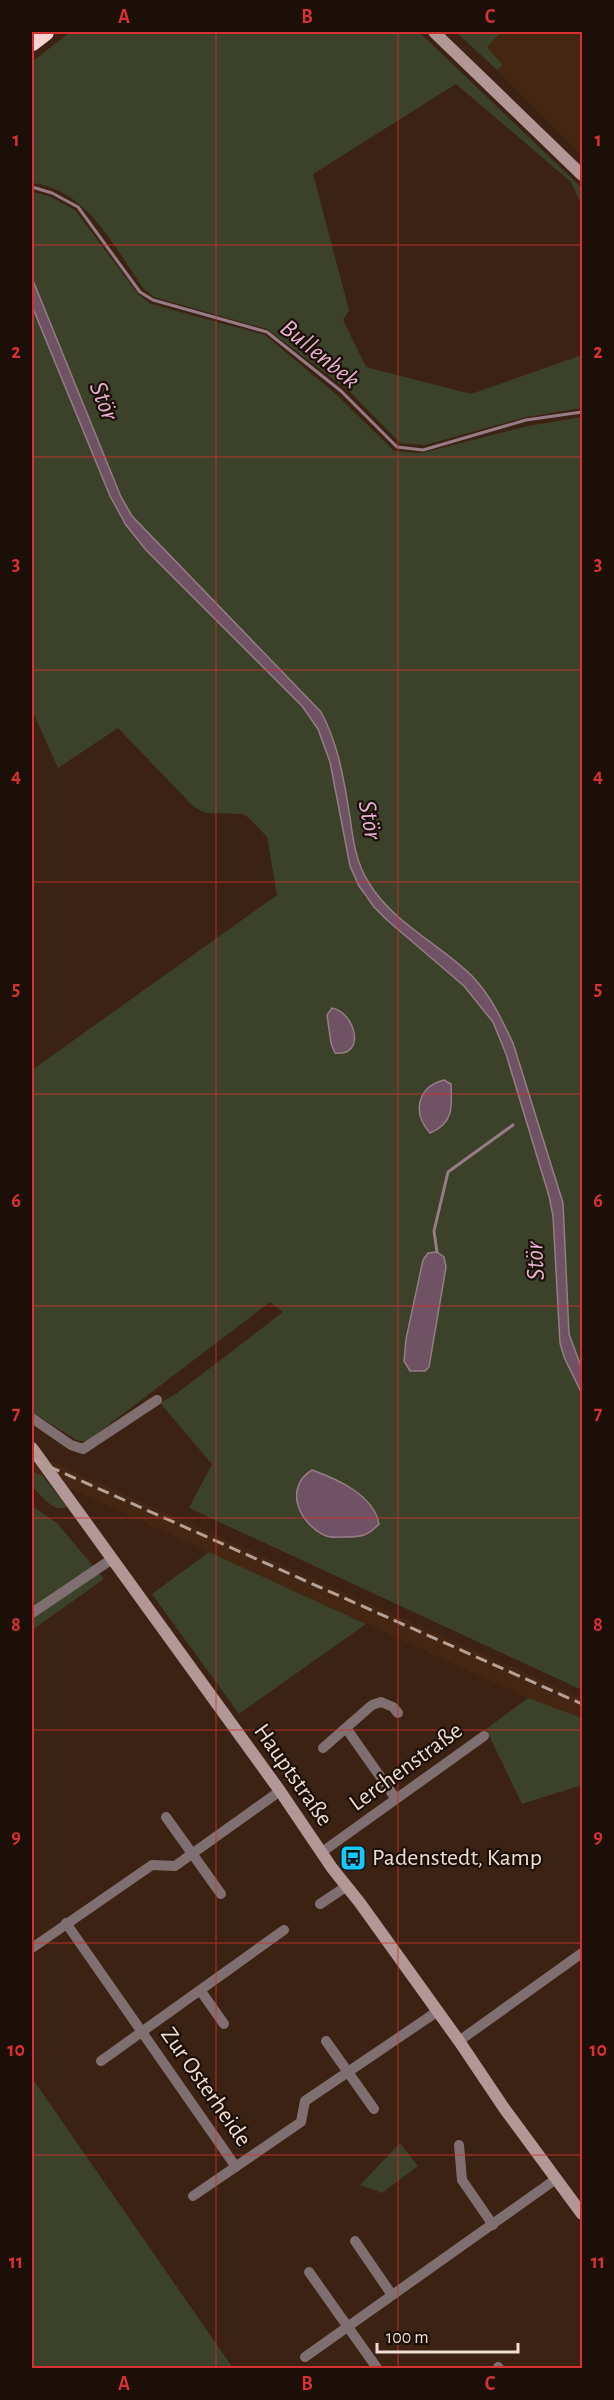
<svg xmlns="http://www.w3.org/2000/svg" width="614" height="2400" viewBox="0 0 614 2400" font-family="'Alegreya Sans',sans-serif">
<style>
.built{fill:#452612}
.green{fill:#3b4229}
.water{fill:#6f5364;stroke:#957c85;stroke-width:1.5}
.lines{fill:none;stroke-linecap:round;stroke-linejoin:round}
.stream{stroke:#957c85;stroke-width:3}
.street{stroke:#806f70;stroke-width:10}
.secondary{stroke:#b29797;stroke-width:12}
.highway{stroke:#fbd1d2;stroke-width:18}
.rail{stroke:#b5a196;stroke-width:3;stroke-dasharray:12 6;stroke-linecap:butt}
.grid{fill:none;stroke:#d73131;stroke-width:1.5;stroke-opacity:0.55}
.labels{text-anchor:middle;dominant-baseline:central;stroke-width:4.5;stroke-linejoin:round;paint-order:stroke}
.street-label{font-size:24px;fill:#eeddd3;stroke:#1b0f08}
.poi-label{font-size:24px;fill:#eeddd3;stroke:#1b0f08;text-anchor:start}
.water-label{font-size:26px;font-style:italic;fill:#e6b1d1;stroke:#1b0f08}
.neatline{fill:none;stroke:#d73131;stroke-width:2}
.grid-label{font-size:20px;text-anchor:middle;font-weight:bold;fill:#d73131}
</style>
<rect width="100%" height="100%" fill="#3c2213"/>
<path class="built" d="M 501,32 L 582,32 L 582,156 L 497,70 L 503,65 L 487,47 Z
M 32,1453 L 582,1698 L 582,1718 L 528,1698 L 32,1471 Z"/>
<path class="green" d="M 70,32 L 419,32 L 582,188 L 582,206 L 571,182 L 456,84 L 313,174 L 349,310 L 343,320 L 366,367 L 471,394 L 582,355 L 582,408 L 526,417 L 425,445 L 400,443 L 348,390 L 267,329 L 154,297 L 143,288 C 113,246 88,190 32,183 L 32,62 Z
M 456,32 L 501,32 L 487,47 L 503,65 L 497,70 Z
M 32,192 L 49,196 L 75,210 L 138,294 L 151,304 L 265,335 L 336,394 L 394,451 L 422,453 L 528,426 L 582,417 L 582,1369 L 569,1334 L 563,1203 L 513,1043 C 502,1020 491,996 473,977 C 440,944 392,922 368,882 C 344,841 347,774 329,727 L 146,533 L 132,516 L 121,497 L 32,278 Z
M 32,306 L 110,496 L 126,525 L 146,550 L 302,706 L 318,729 L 324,743 L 364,896 L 387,920 L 464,986 L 493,1022 L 506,1054 L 549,1196 L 553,1216 L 564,1357 L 582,1394 L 582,1690 L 189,1508 L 212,1464 L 160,1403 L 176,1394 L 283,1312 L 270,1302 L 86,1442 L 76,1440 L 32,1412 L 32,1070 L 277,895 L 267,837 L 249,818 L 243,814 L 206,813 L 194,807 L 118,728 L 58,768 L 32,710 Z
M 32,1471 L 43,1476 L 67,1507 C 53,1513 42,1496 32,1487 Z
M 32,1506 L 57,1523 L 104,1579 L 32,1630 Z
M 209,1552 L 366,1624 L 239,1714 L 152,1594 Z
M 528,1698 L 582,1718 L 582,1785 L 522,1804 L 486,1729 Z
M 32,2078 L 233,2368 L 32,2368 Z
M 400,2143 L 418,2166 L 382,2193 L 360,2185 Z"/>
<path class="water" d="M 32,278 L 121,497 L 132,516 L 321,712 C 339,745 344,781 350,817 C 353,840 356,863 369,883 C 393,923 440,944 473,977 C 491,996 502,1020 513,1043 L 563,1203 L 569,1334 L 582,1369 L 582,1394 L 564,1357 L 560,1343 L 553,1216 L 549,1196 L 506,1054 L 493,1022 L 464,986 L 387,920 L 374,907 L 359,886 L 350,866 L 330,762 L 318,729 L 302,706 L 146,550 L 126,525 L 110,496 L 32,306 Z
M 332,1008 C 355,1012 367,1057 335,1053 L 331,1043 L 327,1015 Z
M 444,1080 L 451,1084 C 452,1107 454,1123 430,1133 C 412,1113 417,1087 444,1080 Z
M 437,1252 L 444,1257 L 446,1267 L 429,1367 L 425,1371 L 410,1371 L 404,1361 L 406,1339 L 423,1260 L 428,1253 Z
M 312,1470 C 337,1479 374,1495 379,1524 C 368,1536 361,1537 345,1537 C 339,1537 332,1538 326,1536 C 299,1524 283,1488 312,1470 Z"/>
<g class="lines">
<path class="stream" d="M 32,187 L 52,193 L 78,207 L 140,292 L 153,300 L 267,332 L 341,391 L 397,447 L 423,450 L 526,420 L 582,412
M 437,1252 L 434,1231 L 448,1172 L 513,1125"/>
<path class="street" d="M 32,1418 L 71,1445 L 83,1449 L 157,1400
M 32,1613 L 112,1559
M 346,1728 L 396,1799
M 323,1748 L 372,1705 L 381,1702 L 393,1707 L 398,1713
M 166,1817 L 221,1894
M 322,1852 L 484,1736
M 320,1904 L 347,1886
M 66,1923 L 236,2167
M 32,1948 L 152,1865 L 175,1866 L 280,1791
M 200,1990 L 224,2024
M 326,2041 L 374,2109
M 459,2041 L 582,1953
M 101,2061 L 284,1930
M 459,2145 L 462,2180 L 493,2225
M 193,2196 L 301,2122 L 305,2101 L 438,2011
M 355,2241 L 392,2295
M 309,2272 L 377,2368
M 305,2357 L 556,2179
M 498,2367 L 499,2368"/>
<path class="secondary" d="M 434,32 L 582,175
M 32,1448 L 280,1791 L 332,1868 L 360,1903 L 459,2041 L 504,2108 L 582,2214"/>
<path class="highway" d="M 32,42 L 45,32"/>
<path class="rail" d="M 32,1459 L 582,1704"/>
</g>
<path class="grid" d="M 216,32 L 216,2368M 398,32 L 398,2368M 32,245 L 582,245M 32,457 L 582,457M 32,670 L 582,670M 32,882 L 582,882M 32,1094 L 582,1094M 32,1306 L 582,1306M 32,1518 L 582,1518M 32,1730 L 582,1730M 32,1943 L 582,1943M 32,2155 L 582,2155"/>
<defs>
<g id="bus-square" transform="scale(1.35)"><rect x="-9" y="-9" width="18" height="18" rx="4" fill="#12cafb" stroke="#1b0f08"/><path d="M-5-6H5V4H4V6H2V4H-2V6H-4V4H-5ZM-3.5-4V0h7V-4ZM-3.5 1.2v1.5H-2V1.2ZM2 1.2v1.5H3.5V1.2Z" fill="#111"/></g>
</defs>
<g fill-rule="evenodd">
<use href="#bus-square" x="353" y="1858"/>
</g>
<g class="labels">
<g class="street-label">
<text transform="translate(406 1767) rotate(-36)">Lerchenstraße</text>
<text transform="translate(293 1775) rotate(55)">Hauptstraße</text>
<text transform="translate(206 2087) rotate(55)">Zur Osterheide</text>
</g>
<g class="poi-label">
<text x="372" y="1858">Padenstedt, Kamp</text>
</g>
<g class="water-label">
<text transform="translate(320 354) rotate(39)">Bullenbek</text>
<text transform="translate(104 401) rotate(68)">Stör</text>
<text transform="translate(370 820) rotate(79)">Stör</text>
<text transform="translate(535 1261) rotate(-93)">Stör</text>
</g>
</g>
<rect width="614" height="2400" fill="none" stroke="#1b0f08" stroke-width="66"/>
<path d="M377 2343v9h141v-9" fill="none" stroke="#eeddd3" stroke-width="3"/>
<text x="386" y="2343" font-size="18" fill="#eeddd3" stroke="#1b0f08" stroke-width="4.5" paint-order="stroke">100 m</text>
<rect x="33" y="33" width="548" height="2334" class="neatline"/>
<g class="grid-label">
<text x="124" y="23">A</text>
<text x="307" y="23">B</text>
<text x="490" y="23">C</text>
<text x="16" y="146">1</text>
<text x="598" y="146">1</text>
<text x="16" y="358">2</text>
<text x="598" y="358">2</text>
<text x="16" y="570">3</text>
<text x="598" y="570">3</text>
<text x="16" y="782">4</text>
<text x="598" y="782">4</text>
<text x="16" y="995">5</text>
<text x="598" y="995">5</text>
<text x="16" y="1207">6</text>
<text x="598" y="1207">6</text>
<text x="16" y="1419">7</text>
<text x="598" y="1419">7</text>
<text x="16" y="1631">8</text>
<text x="598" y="1631">8</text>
<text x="16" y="1843">9</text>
<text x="598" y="1843">9</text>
<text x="16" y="2056">10</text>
<text x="598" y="2056">10</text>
<text x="16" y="2268">11</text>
<text x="598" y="2268">11</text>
<text x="124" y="2390">A</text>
<text x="307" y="2390">B</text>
<text x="490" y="2390">C</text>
</g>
</svg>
